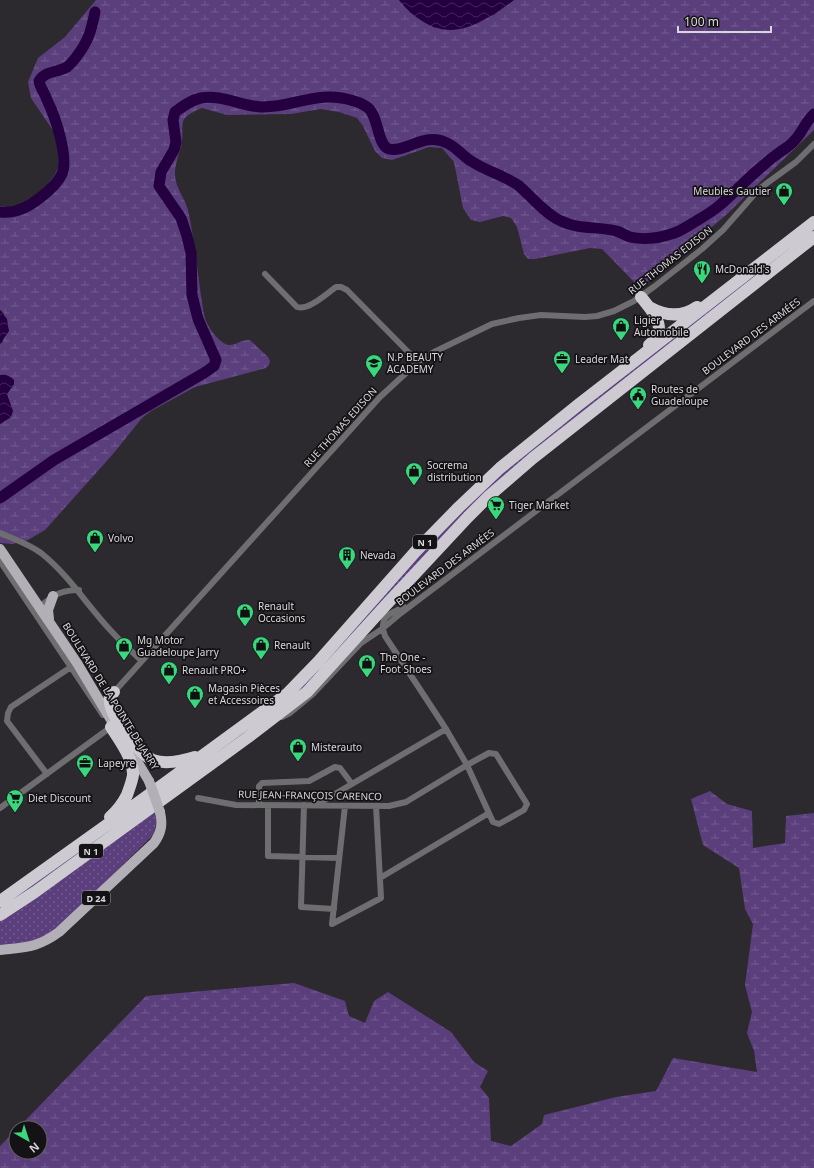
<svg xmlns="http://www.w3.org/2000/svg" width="814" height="1168" viewBox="0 0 814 1168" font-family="'Noto Sans',sans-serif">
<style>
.grass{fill:url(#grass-dots)}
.wetland{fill:url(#wetland-marsh)}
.water{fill:url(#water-waves)}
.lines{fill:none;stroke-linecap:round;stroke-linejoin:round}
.river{stroke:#240041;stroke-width:11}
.street{stroke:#6e6d70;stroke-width:6}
.primary{stroke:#b2afb6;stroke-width:10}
.highway{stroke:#cdcad2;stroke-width:12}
.primary-bridge{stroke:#b2afb6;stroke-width:10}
.labels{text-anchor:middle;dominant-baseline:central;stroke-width:3.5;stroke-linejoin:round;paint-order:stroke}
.shield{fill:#141215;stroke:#9e9ca0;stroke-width:1}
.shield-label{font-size:9px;font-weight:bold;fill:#d9d7db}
.poi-label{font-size:10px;fill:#d9d7db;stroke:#141215;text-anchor:start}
.street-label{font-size:10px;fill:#d9d7db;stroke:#141215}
</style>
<defs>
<pattern id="grass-dots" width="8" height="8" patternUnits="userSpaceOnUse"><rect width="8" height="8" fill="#5b3f7d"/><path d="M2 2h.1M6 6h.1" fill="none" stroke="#725a8f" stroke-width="1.8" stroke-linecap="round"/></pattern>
<pattern id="wetland-marsh" width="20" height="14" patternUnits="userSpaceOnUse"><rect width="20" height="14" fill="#5b3f7d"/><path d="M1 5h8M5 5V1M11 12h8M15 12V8" fill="none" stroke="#725a8f"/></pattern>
<pattern id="water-waves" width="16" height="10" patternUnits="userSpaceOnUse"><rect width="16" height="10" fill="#240041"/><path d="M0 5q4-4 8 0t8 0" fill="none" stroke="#43245c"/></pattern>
</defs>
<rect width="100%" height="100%" fill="#2c292f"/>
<path class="grass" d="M 814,227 L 814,233 L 550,439 L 325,667 L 288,703 L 0,910 L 0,906 L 258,720 L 493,480 L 539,442 Z
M 154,809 C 157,819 157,825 153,835 L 85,902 L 52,932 L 30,943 L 0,947 L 0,919 Z"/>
<path class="wetland" d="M 96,0 L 399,0 L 411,13 L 435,28 L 494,15 L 514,0 L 814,0 L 814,130 L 726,215 L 647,282 L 639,287 L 602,249 L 590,248 L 535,259 L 528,259 L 524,254 L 517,227 L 511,218 L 503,216 L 480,222 L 471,220 L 463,208 L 454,162 L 442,148 L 429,147 L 392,160 L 382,158 L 375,151 L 363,126 L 357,118 L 339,112 L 320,109 L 291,114 L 227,115 L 202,108 C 197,110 188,114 184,119 C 181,125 183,134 182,140 C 181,151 174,164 175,176 C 176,189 185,198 188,210 C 194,238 197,268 201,296 C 203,305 203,315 207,323 C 210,330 216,337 222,342 C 232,350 239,339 250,340 L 268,357 L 270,361 L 269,365 L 266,368 L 195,387 L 151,411 L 142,418 L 113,454 L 45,530 L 28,540 L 12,544 L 0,543 L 0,424 L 11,417 L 7,394 L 14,384 L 14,381 C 10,376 6,375 0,375 L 0,344 L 3,342 L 4,313 L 0,310 L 0,206 L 7,207 L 19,205 L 33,197 L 46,186 L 54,176 L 59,166 L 58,150 L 54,132 L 31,98 L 28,82 L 38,58 L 65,37 Z
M 710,791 L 727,804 L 752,811 L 753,848 L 785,843 L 786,816 L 814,813 L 814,1168 L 0,1168 L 0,1146 L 16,1130 L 16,1152 L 40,1152 L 40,1128 L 18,1128 L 146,996 L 294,983 L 345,1001 L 349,1016 L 365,1023 L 374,1001 L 388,992 L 451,1032 L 474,1062 L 488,1071 L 480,1087 L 489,1098 L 491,1141 L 511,1146 L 542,1124 L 544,1115 L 616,1097 L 656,1091 L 673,1058 L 757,1072 L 754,1051 L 747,1033 L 752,1012 L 745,985 L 753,924 L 745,909 L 739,868 L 703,845 L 691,799 Z"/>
<path class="water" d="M 399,0 L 514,0 C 486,20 456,43 422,21 C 413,15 406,9 399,0 Z
M 0,310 L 7,319 L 9,331 L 0,344 Z
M 0,375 C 6,374 10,376 14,380 L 14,384 L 7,394 L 13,411 L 11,417 L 0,424 Z"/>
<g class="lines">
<path class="river" d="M 0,212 C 16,214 29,207 41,197 C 49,191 58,182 62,174 C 69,157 55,116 47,100 C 45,93 40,88 39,81 C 46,70 57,73 67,67 C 71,64 74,60 77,56 C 89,40 91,31 95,12
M 0,498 L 54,460 L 204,373 L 214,366 L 216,360 L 198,319 L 192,295 L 191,253 L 187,236 L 181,218 L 159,186 L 161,172 L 174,150 L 176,142 L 173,120 L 175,112 C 183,106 191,100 201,98 C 221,94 241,106 261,107 C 294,108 317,89 354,101 C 358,102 363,104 367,107 C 379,115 377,146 389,149 C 406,153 425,131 447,143 C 456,147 463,156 471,161 C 486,171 503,175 518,185 C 531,196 546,215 561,221 C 579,230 598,226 616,231 C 621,232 626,236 630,237 C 643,240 659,238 671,234 C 677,233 683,229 688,226 C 699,219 711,213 720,205 C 733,194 745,181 759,169 C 764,165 770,159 776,155 C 782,150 789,147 794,141 C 802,133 805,122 814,114"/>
<path class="street" d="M 265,274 L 297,307 C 308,311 326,294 336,287 L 341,287 L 347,290 L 418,362
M 0,533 C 14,539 29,544 41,553 C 70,576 88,607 113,633 C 122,643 132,652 142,661
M 0,561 L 103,715
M 38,606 L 39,607 C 54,596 59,590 79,590
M 114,692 L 380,397 L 418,362 L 434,352 L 492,324 L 519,318 L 541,315 L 585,317 L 597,316 L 614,311 L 634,301 L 655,286 L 702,249 L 723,230 L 759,189 L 796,162 L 814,144
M 282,717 L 290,713 L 313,694 L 361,643 L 382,629 L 401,613 L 814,301
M 489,753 L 496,754 L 527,804 L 524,810 L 499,824 L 493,822 L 467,765 Z
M 47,774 L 7,721 L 8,713 L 11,707 L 74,665
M 198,798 L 236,805 L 389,806 L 406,802 L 467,765 L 446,729 L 385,636 C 378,616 389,614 404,607
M 259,805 L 259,786 L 262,783 L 309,781 L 335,767 L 340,768 L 352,784
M 304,805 L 301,907 L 334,909
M 316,805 L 446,729
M 268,806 L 268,856 L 339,858
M 345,806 L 332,924 L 381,898 L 376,806
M 0,808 L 111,727 L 110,726
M 380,878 L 489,813"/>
<path class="primary" d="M 0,549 L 77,663 L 114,725
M 49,619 L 48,610 L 53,596
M 129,748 L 149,781
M 0,950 C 26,947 37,948 59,932 L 154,843 C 161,833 163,825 160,812"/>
<path class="highway" d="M 641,297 C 653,312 670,329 649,345
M 649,307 C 665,316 681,318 697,307
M 114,692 L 110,696 C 106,712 138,754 153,760 C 166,765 182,761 195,757
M 110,817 C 116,812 123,803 127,795 C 129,789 132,782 133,775 C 134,760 119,739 111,727
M 0,901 L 139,802 L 288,693 L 318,662 L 416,551 L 459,507 L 500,468 L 578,405 L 814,222
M 0,915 L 35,892 L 130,823 L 247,738 L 307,692 L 385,606 L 468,517 L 489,496 L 533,458 L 814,237"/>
<path class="primary-bridge" d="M 149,781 L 160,812"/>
</g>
<defs>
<g id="shop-pin" transform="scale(0.9)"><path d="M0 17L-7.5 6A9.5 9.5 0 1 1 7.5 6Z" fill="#3ad77f" stroke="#141215"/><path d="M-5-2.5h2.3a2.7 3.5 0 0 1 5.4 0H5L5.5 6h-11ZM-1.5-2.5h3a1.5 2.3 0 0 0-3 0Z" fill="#111"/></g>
<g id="restaurant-pin" transform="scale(0.9)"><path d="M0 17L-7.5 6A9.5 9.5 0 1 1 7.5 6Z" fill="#3ad77f" stroke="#141215"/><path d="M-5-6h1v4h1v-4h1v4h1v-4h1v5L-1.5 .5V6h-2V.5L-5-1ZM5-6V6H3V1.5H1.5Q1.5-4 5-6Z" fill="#111"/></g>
<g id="office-pin" transform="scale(0.9)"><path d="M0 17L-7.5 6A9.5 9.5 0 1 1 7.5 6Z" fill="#3ad77f" stroke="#141215"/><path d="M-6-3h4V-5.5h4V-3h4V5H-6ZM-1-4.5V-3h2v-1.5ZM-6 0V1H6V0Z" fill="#111"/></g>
<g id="school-pin" transform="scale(0.9)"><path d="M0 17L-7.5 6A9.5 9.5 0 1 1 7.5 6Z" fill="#3ad77f" stroke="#141215"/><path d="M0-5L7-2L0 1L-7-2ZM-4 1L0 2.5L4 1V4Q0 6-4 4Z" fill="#111"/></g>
<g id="civic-pin" transform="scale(0.9)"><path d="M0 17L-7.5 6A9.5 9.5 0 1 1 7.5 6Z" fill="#3ad77f" stroke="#141215"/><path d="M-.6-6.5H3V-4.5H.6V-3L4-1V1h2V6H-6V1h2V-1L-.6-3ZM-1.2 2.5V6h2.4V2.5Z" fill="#111"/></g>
<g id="supermarket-pin" transform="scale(0.9)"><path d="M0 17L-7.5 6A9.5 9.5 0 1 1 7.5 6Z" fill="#3ad77f" stroke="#141215"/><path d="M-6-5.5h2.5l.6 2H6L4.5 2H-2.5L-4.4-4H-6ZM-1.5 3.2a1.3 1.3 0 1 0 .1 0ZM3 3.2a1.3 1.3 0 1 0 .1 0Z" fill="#111"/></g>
<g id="building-pin" transform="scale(0.9)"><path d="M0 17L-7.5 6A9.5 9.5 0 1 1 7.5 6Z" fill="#3ad77f" stroke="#141215"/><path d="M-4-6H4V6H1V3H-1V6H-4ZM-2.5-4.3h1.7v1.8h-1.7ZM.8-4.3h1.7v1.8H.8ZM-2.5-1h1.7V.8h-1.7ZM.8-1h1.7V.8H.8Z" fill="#111"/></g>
</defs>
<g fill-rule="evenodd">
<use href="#shop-pin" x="784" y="191"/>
<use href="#restaurant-pin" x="702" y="269"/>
<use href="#shop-pin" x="621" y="326"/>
<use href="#office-pin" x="562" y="359"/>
<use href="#school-pin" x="374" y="363"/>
<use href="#civic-pin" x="638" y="395"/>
<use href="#shop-pin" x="414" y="471"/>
<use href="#supermarket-pin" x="496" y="505"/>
<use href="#shop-pin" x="95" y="538"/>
<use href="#building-pin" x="347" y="555"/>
<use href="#shop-pin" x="245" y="612"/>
<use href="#shop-pin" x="261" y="645"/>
<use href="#shop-pin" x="124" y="646"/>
<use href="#shop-pin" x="367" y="663"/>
<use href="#shop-pin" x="169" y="670"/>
<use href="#shop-pin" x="195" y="694"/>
<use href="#shop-pin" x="298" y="747"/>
<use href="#office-pin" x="85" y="763"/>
<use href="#supermarket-pin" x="15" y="798"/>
</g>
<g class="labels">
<g class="shield">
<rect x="413" y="535" width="24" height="14" rx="3"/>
<rect x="79" y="844" width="24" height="14" rx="3"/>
<rect x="82" y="891" width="28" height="14" rx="3"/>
</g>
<g class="shield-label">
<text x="425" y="542">N 1</text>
<text x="91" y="851">N 1</text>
<text x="96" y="898">D 24</text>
</g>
<g class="poi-label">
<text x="771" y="191" text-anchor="end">Meubles Gautier</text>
<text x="715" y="269">McDonald's</text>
<text x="634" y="320">Ligier<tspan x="634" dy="12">Automobile</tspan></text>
<text x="387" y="357">N.P BEAUTY<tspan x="387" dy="12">ACADEMY</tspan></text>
<text x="575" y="359">Leader Mat</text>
<text x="651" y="389">Routes de<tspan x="651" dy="12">Guadeloupe</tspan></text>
<text x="427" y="465">Socrema<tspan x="427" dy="12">distribution</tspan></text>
<text x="509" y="505">Tiger Market</text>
<text x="108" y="538">Volvo</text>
<text x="360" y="555">Nevada</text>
<text x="258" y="606">Renault<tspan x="258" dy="12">Occasions</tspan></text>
<text x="137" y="640">Mg Motor<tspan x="137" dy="12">Guadeloupe Jarry</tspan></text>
<text x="274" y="645">Renault</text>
<text x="380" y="657">The One -<tspan x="380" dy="12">Foot Shoes</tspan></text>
<text x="182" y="670">Renault PRO+</text>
<text x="208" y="688">Magasin Pièces<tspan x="208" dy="12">et Accessoires</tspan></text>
<text x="311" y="747">Misterauto</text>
<text x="98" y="763">Lapeyre</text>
<text x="28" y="798">Diet Discount</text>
</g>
<g class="street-label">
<text transform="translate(670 260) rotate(-38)">RUE THOMAS EDISON</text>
<text transform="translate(751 336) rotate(-37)">BOULEVARD DES ARMÉES</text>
<text transform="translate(340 427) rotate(-48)">RUE THOMAS EDISON</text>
<text transform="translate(445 567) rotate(-37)">BOULEVARD DES ARMÉES</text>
<text transform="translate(111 696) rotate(58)">BOULEVARD DE LA POINTE DE JARRY</text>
<text transform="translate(310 795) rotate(1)">RUE JEAN-FRANÇOIS CARENCO</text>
</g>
</g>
<g transform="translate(28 1140) rotate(141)"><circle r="19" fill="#141215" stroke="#636164"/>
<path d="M0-3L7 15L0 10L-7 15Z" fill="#3ad77f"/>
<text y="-6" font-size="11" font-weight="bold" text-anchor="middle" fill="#d9d7db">N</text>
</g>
<path d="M678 26v6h93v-6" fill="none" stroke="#d9d7db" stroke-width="2"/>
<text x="684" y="26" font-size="12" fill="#d9d7db" stroke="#141215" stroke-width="3" paint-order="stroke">100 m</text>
</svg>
